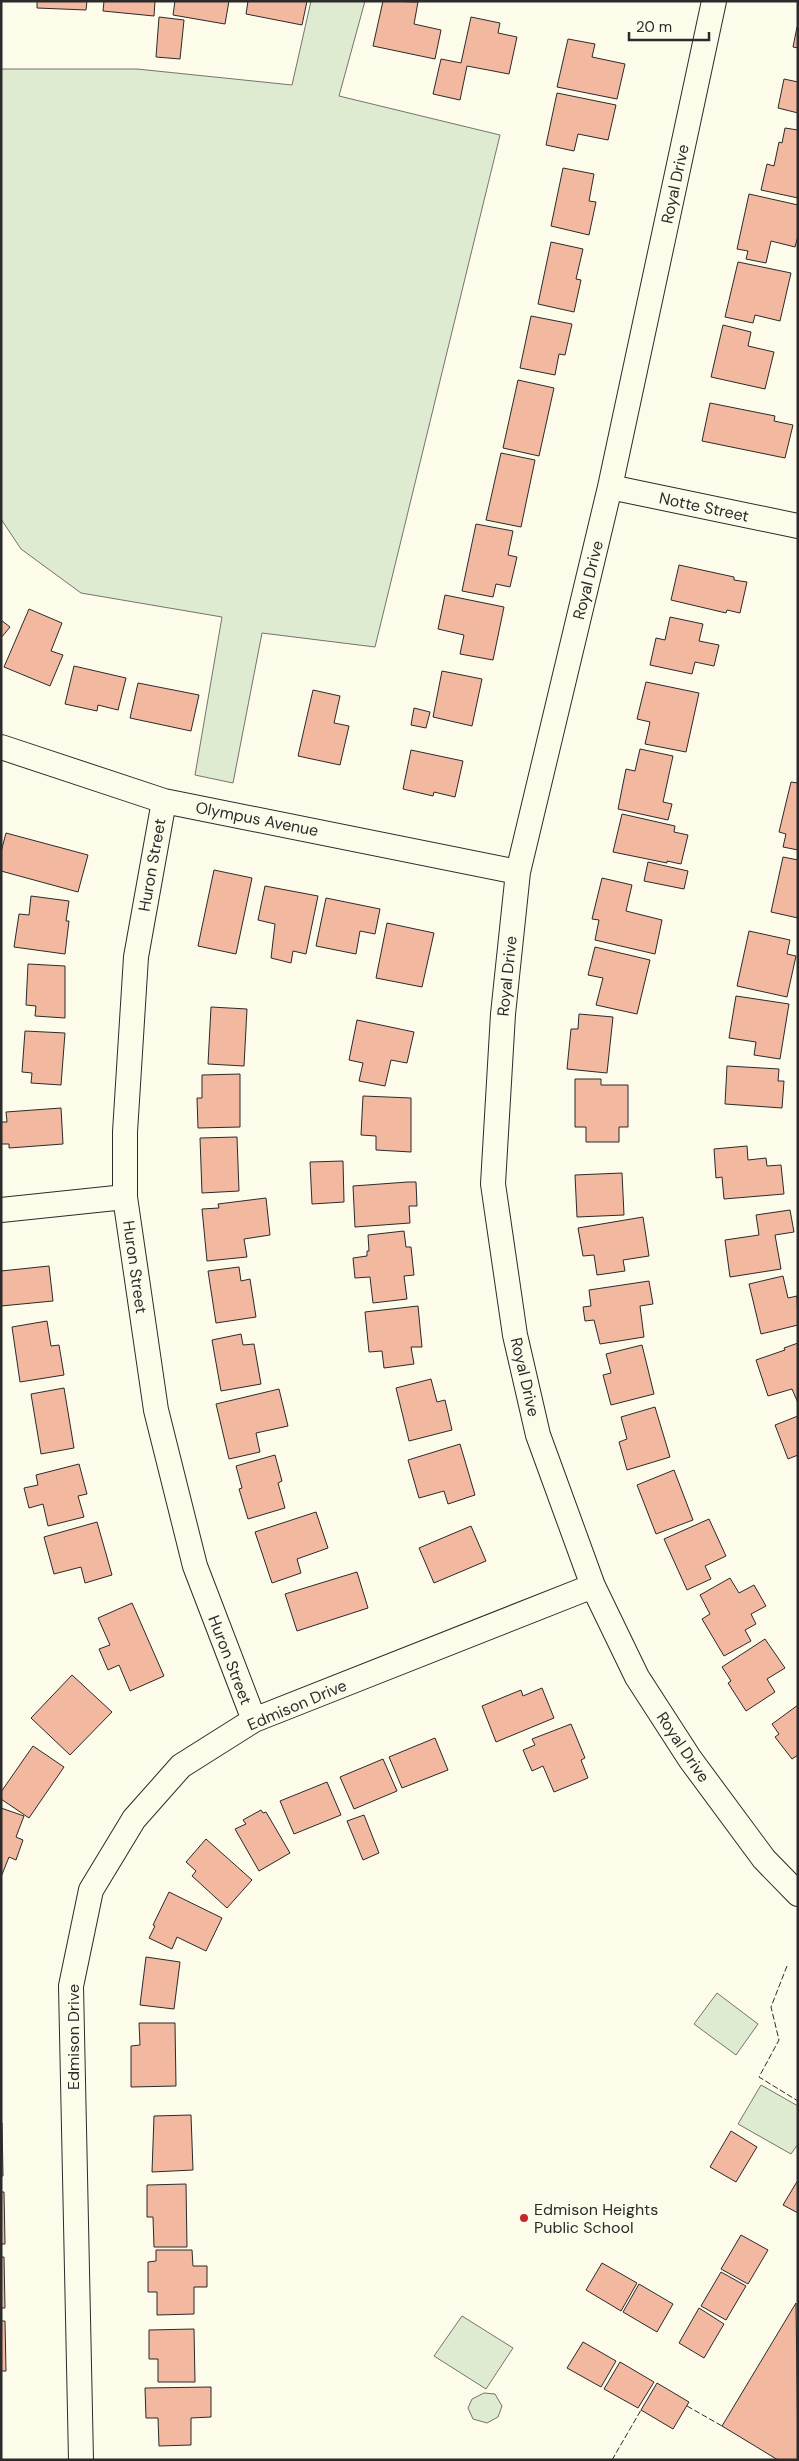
<svg xmlns="http://www.w3.org/2000/svg" width="799" height="2461" viewBox="0 0 799 2461" font-family="'DM Sans',sans-serif">
<style>
.green{fill:#deebd1;stroke:#74746e}
.building{fill:#f2b8a0;stroke:#2b2b2b}
.lines{fill:none;stroke-linecap:round;stroke-linejoin:round}
.minor-casing{stroke:#2b2b2b;stroke-width:26}
.minor{stroke:#fdfbea;stroke-width:24}
.fence{stroke:#2b2b2b;stroke-width:1;stroke-dasharray:6 2.5;stroke-linecap:butt}
.poi-dot{fill:#c62828;stroke:#fdfbea;stroke-width:2}
.labels{text-anchor:middle;dominant-baseline:central;stroke-width:4;stroke-linejoin:round;paint-order:stroke}
.street-label{font-size:16px;fill:#2b2b2b;stroke:#fdfbea}
.poi-label{font-size:16px;fill:#2b2b2b;stroke:#fdfbea;text-anchor:start}
</style>
<rect width="100%" height="100%" fill="#fdfbea"/>
<path class="green" d="M 311,1 L 365,1 L 339,96 L 500,135 L 375,647 L 262,633 L 233,783 L 195,775 L 222,617 L 81,593 L 21,549 L 1,519 L 1,69 L 137,69 L 292,85 Z
M 717,1993 L 758,2024 L 736,2055 L 694,2024 Z
M 761,2085 L 798,2106 L 798,2144 L 791,2154 L 738,2124 Z
M 462,2316 L 513,2348 L 486,2389 L 434,2356 Z
M 484,2393 L 495,2394 L 502,2406 L 498,2417 L 487,2423 L 473,2419 L 468,2408 L 472,2399 Z"/>
<path class="building" d="M 37,1 L 87,1 L 86,10 L 37,8 Z
M 104,1 L 155,1 L 154,16 L 103,11 Z
M 175,1 L 229,1 L 225,24 L 173,15 Z
M 248,1 L 307,1 L 302,25 L 246,14 Z
M 383,1 L 418,2 L 414,24 L 441,30 L 435,59 L 373,46 Z
M 159,17 L 184,20 L 180,59 L 156,57 Z
M 471,17 L 500,23 L 498,33 L 517,37 L 509,74 L 467,66 L 460,100 L 433,94 L 441,59 L 461,63 Z
M 797,27 L 798,27 L 798,48 L 793,47 Z
M 568,39 L 595,44 L 592,57 L 625,64 L 617,99 L 557,87 Z
M 784,79 L 798,82 L 798,113 L 778,108 Z
M 557,93 L 616,105 L 608,140 L 578,134 L 574,151 L 546,145 Z
M 785,128 L 798,130 L 798,198 L 761,190 L 767,164 L 774,166 L 779,142 L 782,143 Z
M 563,168 L 594,174 L 589,201 L 596,202 L 589,235 L 551,226 Z
M 749,194 L 798,205 L 798,236 L 795,247 L 771,241 L 766,263 L 746,259 L 748,251 L 737,249 Z
M 551,242 L 583,249 L 576,279 L 581,280 L 574,312 L 538,304 Z
M 738,262 L 791,273 L 780,321 L 755,315 L 753,323 L 725,317 Z
M 531,316 L 572,324 L 565,355 L 559,354 L 555,375 L 520,368 Z
M 723,325 L 751,332 L 748,346 L 774,352 L 765,389 L 711,377 Z
M 518,380 L 554,388 L 539,456 L 503,448 Z
M 710,403 L 775,416 L 774,421 L 793,425 L 785,458 L 702,441 Z
M 501,453 L 535,460 L 521,527 L 486,520 Z
M 476,524 L 513,531 L 508,555 L 517,557 L 510,587 L 496,584 L 493,597 L 462,591 Z
M 679,565 L 734,577 L 734,580 L 747,582 L 740,613 L 727,610 L 726,613 L 671,600 Z
M 445,595 L 504,607 L 493,660 L 460,654 L 464,635 L 438,629 Z
M 29,609 L 62,623 L 51,651 L 63,655 L 50,686 L 4,667 Z
M 670,617 L 703,624 L 699,641 L 719,645 L 714,666 L 695,662 L 692,674 L 650,665 L 656,638 L 665,640 Z
M 1,620 L 10,627 L 1,638 Z
M 74,666 L 126,678 L 118,710 L 98,705 L 97,711 L 65,704 Z
M 442,671 L 482,679 L 472,726 L 433,717 Z
M 646,682 L 699,693 L 686,752 L 645,744 L 650,722 L 637,719 Z
M 138,683 L 199,695 L 191,731 L 130,718 Z
M 313,690 L 340,696 L 334,723 L 349,726 L 340,765 L 298,756 Z
M 414,708 L 430,712 L 426,728 L 411,725 Z
M 640,749 L 673,756 L 663,802 L 672,804 L 668,820 L 618,809 L 626,769 L 635,771 Z
M 411,750 L 463,761 L 455,797 L 434,792 L 433,796 L 403,789 Z
M 791,782 L 798,783 L 798,850 L 783,847 L 786,834 L 779,832 Z
M 622,814 L 675,826 L 674,832 L 688,835 L 681,864 L 667,861 L 667,863 L 613,852 Z
M 6,833 L 88,855 L 78,892 L 1,871 L 1,852 Z
M 783,857 L 798,860 L 798,918 L 771,912 Z
M 648,862 L 688,871 L 684,889 L 644,881 Z
M 214,870 L 252,878 L 236,954 L 198,946 Z
M 602,878 L 632,885 L 626,911 L 662,920 L 655,954 L 595,940 L 599,920 L 592,919 Z
M 265,886 L 318,896 L 306,954 L 293,951 L 291,963 L 271,958 L 275,924 L 258,920 Z
M 31,896 L 69,901 L 66,921 L 69,921 L 65,954 L 14,947 L 19,914 L 29,915 Z
M 326,898 L 380,909 L 375,934 L 360,931 L 356,954 L 316,946 Z
M 387,923 L 434,933 L 422,987 L 376,978 Z
M 749,931 L 790,940 L 787,954 L 796,956 L 787,997 L 737,986 Z
M 595,947 L 650,960 L 637,1014 L 596,1005 L 603,978 L 588,975 Z
M 28,964 L 65,966 L 65,1018 L 35,1016 L 36,1006 L 26,1005 Z
M 736,996 L 789,1004 L 780,1059 L 754,1055 L 756,1042 L 729,1038 Z
M 211,1007 L 247,1009 L 244,1066 L 208,1064 Z
M 579,1014 L 613,1017 L 607,1073 L 567,1069 L 571,1029 L 578,1029 Z
M 357,1020 L 414,1032 L 407,1063 L 391,1060 L 385,1086 L 359,1081 L 363,1063 L 349,1060 Z
M 25,1031 L 65,1033 L 61,1085 L 31,1083 L 32,1073 L 22,1072 Z
M 727,1066 L 779,1069 L 778,1081 L 784,1081 L 782,1108 L 725,1104 Z
M 240,1074 L 240,1127 L 198,1128 L 197,1098 L 202,1098 L 202,1075 Z
M 575,1079 L 601,1079 L 601,1085 L 628,1085 L 628,1127 L 619,1127 L 619,1142 L 586,1142 L 586,1127 L 575,1127 Z
M 363,1096 L 411,1098 L 411,1152 L 376,1150 L 376,1136 L 361,1135 Z
M 61,1108 L 63,1144 L 9,1148 L 9,1144 L 1,1144 L 1,1122 L 7,1122 L 6,1112 Z
M 237,1137 L 239,1191 L 202,1193 L 200,1138 Z
M 747,1146 L 748,1160 L 766,1158 L 767,1166 L 781,1165 L 784,1194 L 724,1199 L 722,1177 L 716,1178 L 714,1149 Z
M 343,1161 L 344,1202 L 312,1204 L 310,1162 Z
M 622,1173 L 624,1215 L 577,1217 L 575,1175 Z
M 408,1182 L 416,1182 L 417,1206 L 409,1206 L 410,1223 L 355,1227 L 353,1186 Z
M 266,1198 L 270,1235 L 244,1239 L 247,1257 L 207,1261 L 202,1209 L 219,1208 L 218,1204 Z
M 790,1210 L 794,1232 L 775,1235 L 781,1269 L 730,1277 L 725,1240 L 759,1235 L 756,1215 Z
M 643,1217 L 649,1256 L 623,1260 L 625,1271 L 597,1275 L 594,1255 L 583,1256 L 578,1228 Z
M 404,1231 L 406,1247 L 411,1247 L 414,1275 L 404,1276 L 407,1299 L 373,1303 L 370,1277 L 355,1278 L 353,1258 L 367,1256 L 367,1251 L 369,1251 L 368,1235 Z
M 49,1266 L 53,1301 L 1,1306 L 1,1271 Z
M 239,1267 L 241,1281 L 250,1279 L 256,1317 L 216,1323 L 208,1271 Z
M 783,1276 L 788,1298 L 797,1296 L 798,1325 L 761,1334 L 749,1284 Z
M 649,1281 L 653,1304 L 640,1306 L 644,1337 L 600,1344 L 594,1320 L 585,1321 L 583,1307 L 591,1306 L 589,1290 Z
M 418,1306 L 422,1347 L 411,1347 L 414,1364 L 384,1368 L 382,1351 L 369,1352 L 365,1312 Z
M 47,1321 L 51,1346 L 59,1345 L 64,1375 L 20,1382 L 12,1327 Z
M 241,1334 L 243,1345 L 254,1344 L 261,1384 L 221,1391 L 212,1340 Z
M 798,1343 L 798,1403 L 792,1389 L 768,1396 L 756,1360 L 785,1350 L 784,1348 Z
M 642,1345 L 654,1394 L 611,1405 L 603,1375 L 611,1373 L 606,1354 Z
M 431,1379 L 437,1402 L 445,1400 L 452,1430 L 409,1441 L 396,1388 Z
M 64,1388 L 74,1448 L 41,1454 L 31,1394 Z
M 279,1389 L 288,1426 L 256,1433 L 260,1452 L 229,1459 L 216,1404 Z
M 655,1407 L 670,1457 L 627,1470 L 619,1442 L 627,1439 L 621,1417 Z
M 798,1416 L 798,1455 L 788,1459 L 775,1425 Z
M 460,1444 L 475,1495 L 448,1504 L 444,1491 L 419,1498 L 408,1460 Z
M 275,1455 L 282,1481 L 278,1483 L 285,1508 L 248,1519 L 239,1489 L 242,1488 L 236,1466 Z
M 79,1464 L 87,1494 L 78,1496 L 84,1517 L 48,1526 L 43,1504 L 29,1508 L 24,1488 L 38,1485 L 36,1475 Z
M 674,1470 L 693,1520 L 656,1534 L 637,1485 Z
M 316,1512 L 328,1548 L 297,1559 L 301,1573 L 272,1583 L 255,1532 Z
M 709,1519 L 726,1556 L 705,1566 L 711,1579 L 687,1590 L 664,1539 Z
M 97,1522 L 112,1575 L 85,1583 L 81,1567 L 54,1574 L 44,1537 Z
M 471,1526 L 486,1561 L 434,1583 L 419,1548 Z
M 357,1572 L 368,1608 L 297,1631 L 285,1594 Z
M 730,1578 L 739,1593 L 754,1585 L 766,1606 L 751,1614 L 756,1624 L 745,1630 L 751,1641 L 724,1656 L 702,1619 L 710,1614 L 700,1595 Z
M 132,1603 L 164,1676 L 130,1691 L 119,1665 L 108,1670 L 99,1649 L 110,1645 L 98,1618 Z
M 765,1639 L 785,1668 L 767,1679 L 775,1692 L 746,1711 L 728,1683 L 731,1681 L 722,1667 Z
M 72,1675 L 112,1712 L 70,1755 L 31,1718 Z
M 542,1688 L 554,1718 L 496,1742 L 482,1706 L 521,1690 L 523,1696 Z
M 798,1705 L 798,1755 L 792,1759 L 775,1737 L 779,1734 L 772,1724 Z
M 571,1724 L 585,1758 L 581,1760 L 588,1778 L 554,1792 L 543,1766 L 532,1771 L 523,1750 L 535,1745 L 532,1739 Z
M 435,1738 L 448,1770 L 402,1788 L 389,1757 Z
M 33,1746 L 64,1767 L 29,1818 L 1,1799 L 1,1792 Z
M 383,1759 L 397,1791 L 354,1809 L 340,1777 Z
M 327,1782 L 341,1815 L 294,1834 L 280,1801 Z
M 1,1808 L 24,1816 L 16,1837 L 23,1840 L 16,1860 L 9,1857 L 1,1877 Z
M 261,1810 L 263,1813 L 266,1812 L 290,1853 L 259,1871 L 235,1829 L 246,1824 L 243,1820 Z
M 364,1815 L 379,1853 L 363,1860 L 347,1821 Z
M 206,1839 L 252,1880 L 227,1908 L 192,1876 L 196,1871 L 186,1862 Z
M 169,1892 L 222,1918 L 206,1951 L 177,1937 L 172,1949 L 149,1938 L 155,1926 L 153,1925 Z
M 146,1957 L 180,1962 L 174,2009 L 140,2005 Z
M 139,2023 L 175,2023 L 176,2086 L 131,2087 L 131,2046 L 140,2045 Z
M 191,2115 L 193,2170 L 152,2172 L 154,2116 Z
M 2,2123 L 3,2176 L 1,2176 L 1,2123 Z
M 731,2131 L 757,2147 L 736,2182 L 710,2167 Z
M 798,2180 L 798,2213 L 783,2205 Z
M 186,2184 L 187,2247 L 154,2247 L 153,2217 L 147,2217 L 147,2185 Z
M 1,2192 L 4,2192 L 5,2244 L 1,2244 Z
M 741,2235 L 768,2250 L 748,2284 L 721,2269 Z
M 156,2250 L 192,2250 L 193,2266 L 207,2266 L 207,2287 L 194,2287 L 194,2314 L 157,2315 L 157,2292 L 148,2292 L 148,2262 L 156,2261 Z
M 1,2257 L 4,2257 L 5,2308 L 1,2308 Z
M 602,2263 L 637,2283 L 621,2311 L 586,2290 Z
M 721,2272 L 746,2286 L 726,2320 L 701,2306 Z
M 639,2284 L 673,2304 L 657,2332 L 623,2312 Z
M 796,2303 L 798,2460 L 778,2460 L 722,2426 Z
M 699,2308 L 724,2324 L 704,2358 L 679,2343 Z
M 1,2321 L 5,2321 L 6,2371 L 1,2371 Z
M 194,2329 L 195,2382 L 158,2382 L 158,2359 L 149,2359 L 149,2330 Z
M 583,2342 L 616,2361 L 601,2387 L 567,2368 Z
M 620,2362 L 654,2382 L 638,2408 L 604,2389 Z
M 657,2383 L 689,2402 L 673,2429 L 641,2410 Z
M 211,2387 L 211,2417 L 191,2418 L 191,2445 L 159,2446 L 158,2418 L 146,2418 L 145,2388 Z"/>
<g class="lines">
<g class="minor-casing">
<path id="minor" d="M 714,1 L 610,487 L 518,872 L 503,1014 L 493,1184 L 515,1335 L 538,1435 L 593,1586 L 637,1677 L 690,1759 L 764,1859 L 798,1894
M 610,487 L 798,526
M 1,747 L 164,801 L 518,872
M 164,801 L 136,957 L 125,1132 L 125,1197 L 156,1410 L 195,1566 L 254,1720
M 1,1210 L 125,1197
M 81,2460 L 71,1986 L 91,1890 L 134,1819 L 181,1766 L 254,1720 L 593,1586"/>
</g>
<use href="#minor" class="minor"/>
<path class="fence" d="M 787,1966 L 771,2007 L 779,2040 L 759,2077 L 798,2101
M 687,2406 L 722,2426
M 612,2460 L 641,2410"/>
</g>
<circle class="poi-dot" cx="524" cy="2218" r="5"/>
<g class="labels">
<g class="street-label">
<text transform="translate(675 184) rotate(-78)">Royal Drive</text>
<text transform="translate(704 507) rotate(12)">Notte Street</text>
<text transform="translate(588 580) rotate(-76)">Royal Drive</text>
<text transform="translate(257 819) rotate(11)">Olympus Avenue</text>
<text transform="translate(152 865) rotate(-80)">Huron Street</text>
<text transform="translate(507 976) rotate(-84)">Royal Drive</text>
<text transform="translate(135 1267) rotate(82)">Huron Street</text>
<text transform="translate(525 1377) rotate(77)">Royal Drive</text>
<text transform="translate(230 1660) rotate(69)">Huron Street</text>
<text transform="translate(297 1705) rotate(-23)">Edmison Drive</text>
<text transform="translate(683 1747) rotate(56)">Royal Drive</text>
<text transform="translate(73 2037) rotate(-90)">Edmison Drive</text>
</g>
<g class="poi-label">
<text x="534" y="2209">Edmison Heights<tspan x="534" dy="18">Public School</tspan></text>
</g>
</g>
<rect width="799" height="2461" fill="none" stroke="#2b2b2b" stroke-width="5"/>
<path d="M629 32v8h80v-8" fill="none" stroke="#2b2b2b" stroke-width="2.5"/>
<text x="636" y="32" font-size="15" fill="#2b2b2b" stroke="#fdfbea" stroke-width="4" paint-order="stroke">20 m</text>
</svg>
